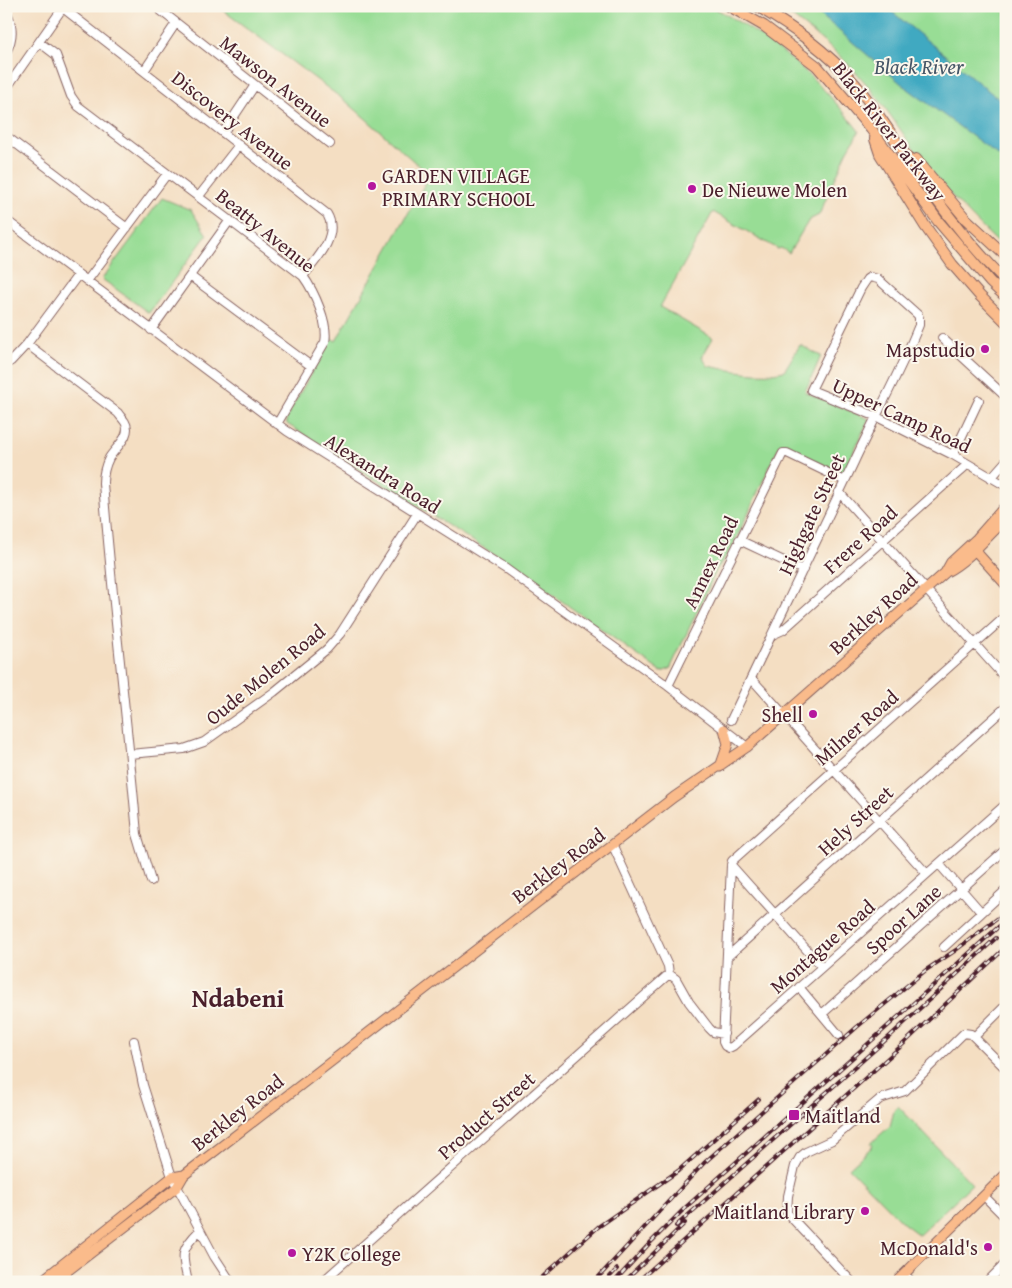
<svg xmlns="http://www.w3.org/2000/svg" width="1012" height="1288" viewBox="0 0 1012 1288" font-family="'Gentium Book Plus',serif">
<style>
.green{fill:#98dd95;stroke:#717e60}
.water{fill:#41a9c1;stroke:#466476}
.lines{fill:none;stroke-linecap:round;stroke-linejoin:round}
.minor-casing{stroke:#866260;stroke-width:10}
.major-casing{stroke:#866260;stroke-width:11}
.highway-casing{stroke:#866260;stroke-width:12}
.minor{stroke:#fff;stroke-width:8}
.major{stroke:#fabb8b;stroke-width:9}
.highway{stroke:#fabb8b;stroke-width:10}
.rail-casing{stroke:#4a1f2b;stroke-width:4}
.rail{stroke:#fbf7ec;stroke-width:2;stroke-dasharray:5.5;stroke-linecap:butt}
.poi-dot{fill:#b5179e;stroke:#fbf7ec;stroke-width:2}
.labels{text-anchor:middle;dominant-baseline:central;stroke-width:4;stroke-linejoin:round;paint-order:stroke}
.street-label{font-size:20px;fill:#4a1f2b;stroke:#fbf7ec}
.poi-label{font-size:20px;fill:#4a1f2b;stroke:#fbf7ec;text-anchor:start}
.water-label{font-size:21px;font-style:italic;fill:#465667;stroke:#fbf7ec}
.district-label{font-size:25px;font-weight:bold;fill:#4a1f2b;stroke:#fbf7ec}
</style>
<rect width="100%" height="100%" fill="#fbf7ec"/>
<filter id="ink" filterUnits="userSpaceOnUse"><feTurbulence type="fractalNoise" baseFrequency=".02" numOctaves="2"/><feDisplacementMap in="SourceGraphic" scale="10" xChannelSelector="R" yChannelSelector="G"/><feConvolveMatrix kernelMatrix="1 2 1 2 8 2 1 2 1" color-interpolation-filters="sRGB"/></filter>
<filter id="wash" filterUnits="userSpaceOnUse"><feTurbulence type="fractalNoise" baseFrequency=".0096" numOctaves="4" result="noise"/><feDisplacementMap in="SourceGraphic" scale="20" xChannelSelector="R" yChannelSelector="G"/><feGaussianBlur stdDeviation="1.12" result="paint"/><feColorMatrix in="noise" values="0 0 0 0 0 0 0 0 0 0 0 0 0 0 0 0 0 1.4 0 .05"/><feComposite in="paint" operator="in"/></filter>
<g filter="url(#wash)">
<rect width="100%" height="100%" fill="#f4dec2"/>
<path class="green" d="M 217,6 L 711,6 C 775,41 814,73 859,131 L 847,152 L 819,215 L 809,220 L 789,253 L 781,248 L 778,249 L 713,212 L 660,307 L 713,338 L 702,357 L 708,366 C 730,370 763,377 784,371 L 800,345 L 821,356 L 805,392 L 869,419 L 843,474 L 780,444 L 733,546 L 717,569 L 670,669 L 661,672 L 514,567 L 287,424 L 286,418 L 331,338 L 336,341 L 431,173 L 429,171 L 427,173 L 348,103 Z
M 777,6 L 1006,6 L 1006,250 C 977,223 949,195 925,164 C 905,138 889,111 869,87 C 842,55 811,30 777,6 Z
M 162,198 L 191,210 L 207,235 L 149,313 L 102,279 Z
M 898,1106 L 972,1184 L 919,1235 L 903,1223 L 849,1168 L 873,1146 L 871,1143 L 890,1126 L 894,1111 Z"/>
<path class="water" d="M 810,6 L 885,6 L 1006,105 L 1006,161 L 904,86 Z"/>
</g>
<g filter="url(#ink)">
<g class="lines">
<g class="minor-casing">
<path id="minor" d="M 155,6 L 330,144
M 63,8 L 327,214 C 340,236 316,260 303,276
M 6,11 C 13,24 14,38 6,52
M 39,42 L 56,55 L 71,96 L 78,106 L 303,276 C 314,291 329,324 325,342 L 277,424
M 144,71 L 176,23
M 6,89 L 64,6
M 223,133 L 255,85
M 6,136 L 127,228
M 199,196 L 239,145
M 6,220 L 287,431 L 506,569 L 668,686 L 747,747
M 190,276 L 311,366
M 87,281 L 167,174
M 151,330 L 230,220
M 942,338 L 1006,397
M 27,344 L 118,413 C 120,416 123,419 125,422 C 133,435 115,448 109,458 C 105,466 103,474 103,483 C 112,600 127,717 137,834 L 151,881
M 6,364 L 11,361 L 27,344 L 78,275
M 953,455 L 979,400
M 991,478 L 1006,461
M 839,492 L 1006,679
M 739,540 L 803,570
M 1006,616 L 732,861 L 731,865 L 723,1042 L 725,1046 L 729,1048 L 733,1046 L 1006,804
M 772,635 L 783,630 L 968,464
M 751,678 L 927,874
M 668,686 L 783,453 L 787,453 L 845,481
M 731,720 C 772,634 813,548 854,462 C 875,417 900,372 919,325 L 919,318 L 918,315 L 878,279 L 870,277 L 867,279 L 861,288 L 811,390 L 875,416 L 953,455 L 1006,486
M 130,754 L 184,749 L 204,742 L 274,692 L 327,649 L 340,634 L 417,514
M 939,864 L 981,912
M 731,865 L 822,967
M 944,947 L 1006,890
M 727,957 L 1006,707
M 669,974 L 676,979 L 689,1002 L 709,1028 L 713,1032 L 724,1034
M 799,987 L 839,1035
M 822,1014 L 1006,849
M 974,1037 L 1006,1005
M 134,1041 L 143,1085 L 172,1177 L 214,1256 L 231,1282
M 984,1196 L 1006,1218
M 904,1274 L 912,1282
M 188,1282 C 182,1254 179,1251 200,1230
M 322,1282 L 669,974 L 668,966 L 613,846
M 852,1282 L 787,1213 L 788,1196 L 795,1166 L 800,1157 L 806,1152 L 832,1140 L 880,1099 L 905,1091 L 964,1033 L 971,1034 L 1006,1069
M 987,1282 L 1006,1263"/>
</g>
<g class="major-casing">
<path id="major" d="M 971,546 L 1006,585
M 946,571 L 951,562 L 977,538 L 1006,505
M 720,767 L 728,744 L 724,729
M 40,1282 L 172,1177 L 184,1175
M 53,1282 L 177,1187 L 184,1175 L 188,1172 L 674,797 L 747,747 L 946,572 C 969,560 987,537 1006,519
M 896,1282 L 1006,1174"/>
</g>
<g class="highway-casing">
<path id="highway" d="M 729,6 L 764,26 L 817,66 L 871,129 L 938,221 L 990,282 L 1006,297
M 757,6 C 795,29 826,50 855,84 C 872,104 887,128 902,150 C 933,196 965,241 1006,281
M 875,139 L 880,154 L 925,226 L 952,264 L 980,296 L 1006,322
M 916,159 L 966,219 L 1006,256"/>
</g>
<use href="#minor" class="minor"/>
<use href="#major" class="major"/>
<use href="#highway" class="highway"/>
<g class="rail-casing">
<path id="rail" d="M 676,1226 L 889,1037 L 996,938
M 537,1282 L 598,1227 L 678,1171 L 759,1099
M 594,1282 L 704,1163 L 741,1130 L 857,1027 L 926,970 L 956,950 L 1006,912
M 605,1282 L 617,1269
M 614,1282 L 650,1243 L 686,1207 L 1005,921
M 624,1282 L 685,1223
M 637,1282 L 899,1048 L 1006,947"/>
</g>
<use href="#rail" class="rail"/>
</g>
</g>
<g class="poi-dot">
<circle cx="372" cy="186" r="5"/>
<circle cx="692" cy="189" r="5"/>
<circle cx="985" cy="349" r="5"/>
<circle cx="813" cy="714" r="5"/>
<rect x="788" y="1109" width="12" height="12" rx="2.5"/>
<circle cx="865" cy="1211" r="5"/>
<circle cx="988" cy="1247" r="5"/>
<circle cx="292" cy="1253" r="5"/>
</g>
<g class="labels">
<g class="street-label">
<text transform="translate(276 81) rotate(38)">Mawson Avenue</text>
<text transform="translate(233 120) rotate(38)">Discovery Avenue</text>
<text transform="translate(890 131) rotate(52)">Black River Parkway</text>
<text transform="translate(266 230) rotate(39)">Beatty Avenue</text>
<text transform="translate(902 415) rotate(25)">Upper Camp Road</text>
<text transform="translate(383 473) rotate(32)">Alexandra Road</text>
<text transform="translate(811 514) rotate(-65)">Highgate Street</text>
<text transform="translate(860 539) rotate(-42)">Frere Road</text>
<text transform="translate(710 562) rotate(-64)">Annex Road</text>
<text transform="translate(873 613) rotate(-42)">Berkley Road</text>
<text transform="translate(265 674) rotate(-39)">Oude Molen Road</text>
<text transform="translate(856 727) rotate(-41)">Milner Road</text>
<text transform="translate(855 820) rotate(-42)">Hely Street</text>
<text transform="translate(558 865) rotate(-37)">Berkley Road</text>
<text transform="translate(903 919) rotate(-42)">Spoor Lane</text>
<text transform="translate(822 946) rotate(-41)">Montague Road</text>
<text transform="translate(237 1112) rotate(-38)">Berkley Road</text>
<text transform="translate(486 1115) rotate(-41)">Product Street</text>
</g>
<g class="poi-label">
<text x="382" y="175">GARDEN VILLAGE<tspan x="382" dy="23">PRIMARY SCHOOL</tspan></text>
<text x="702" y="189">De Nieuwe Molen</text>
<text x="975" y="349" text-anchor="end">Mapstudio</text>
<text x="803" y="714" text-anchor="end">Shell</text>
<text x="805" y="1115">Maitland</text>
<text x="855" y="1211" text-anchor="end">Maitland Library</text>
<text x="978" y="1247" text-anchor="end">McDonald's</text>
<text x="302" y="1253">Y2K College</text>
</g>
<g class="water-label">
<text x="919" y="66">Black River</text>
</g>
<g class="district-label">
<text x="238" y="998">Ndabeni</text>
</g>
</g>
<rect width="1012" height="1288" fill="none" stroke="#fbf7ec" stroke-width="25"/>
</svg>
